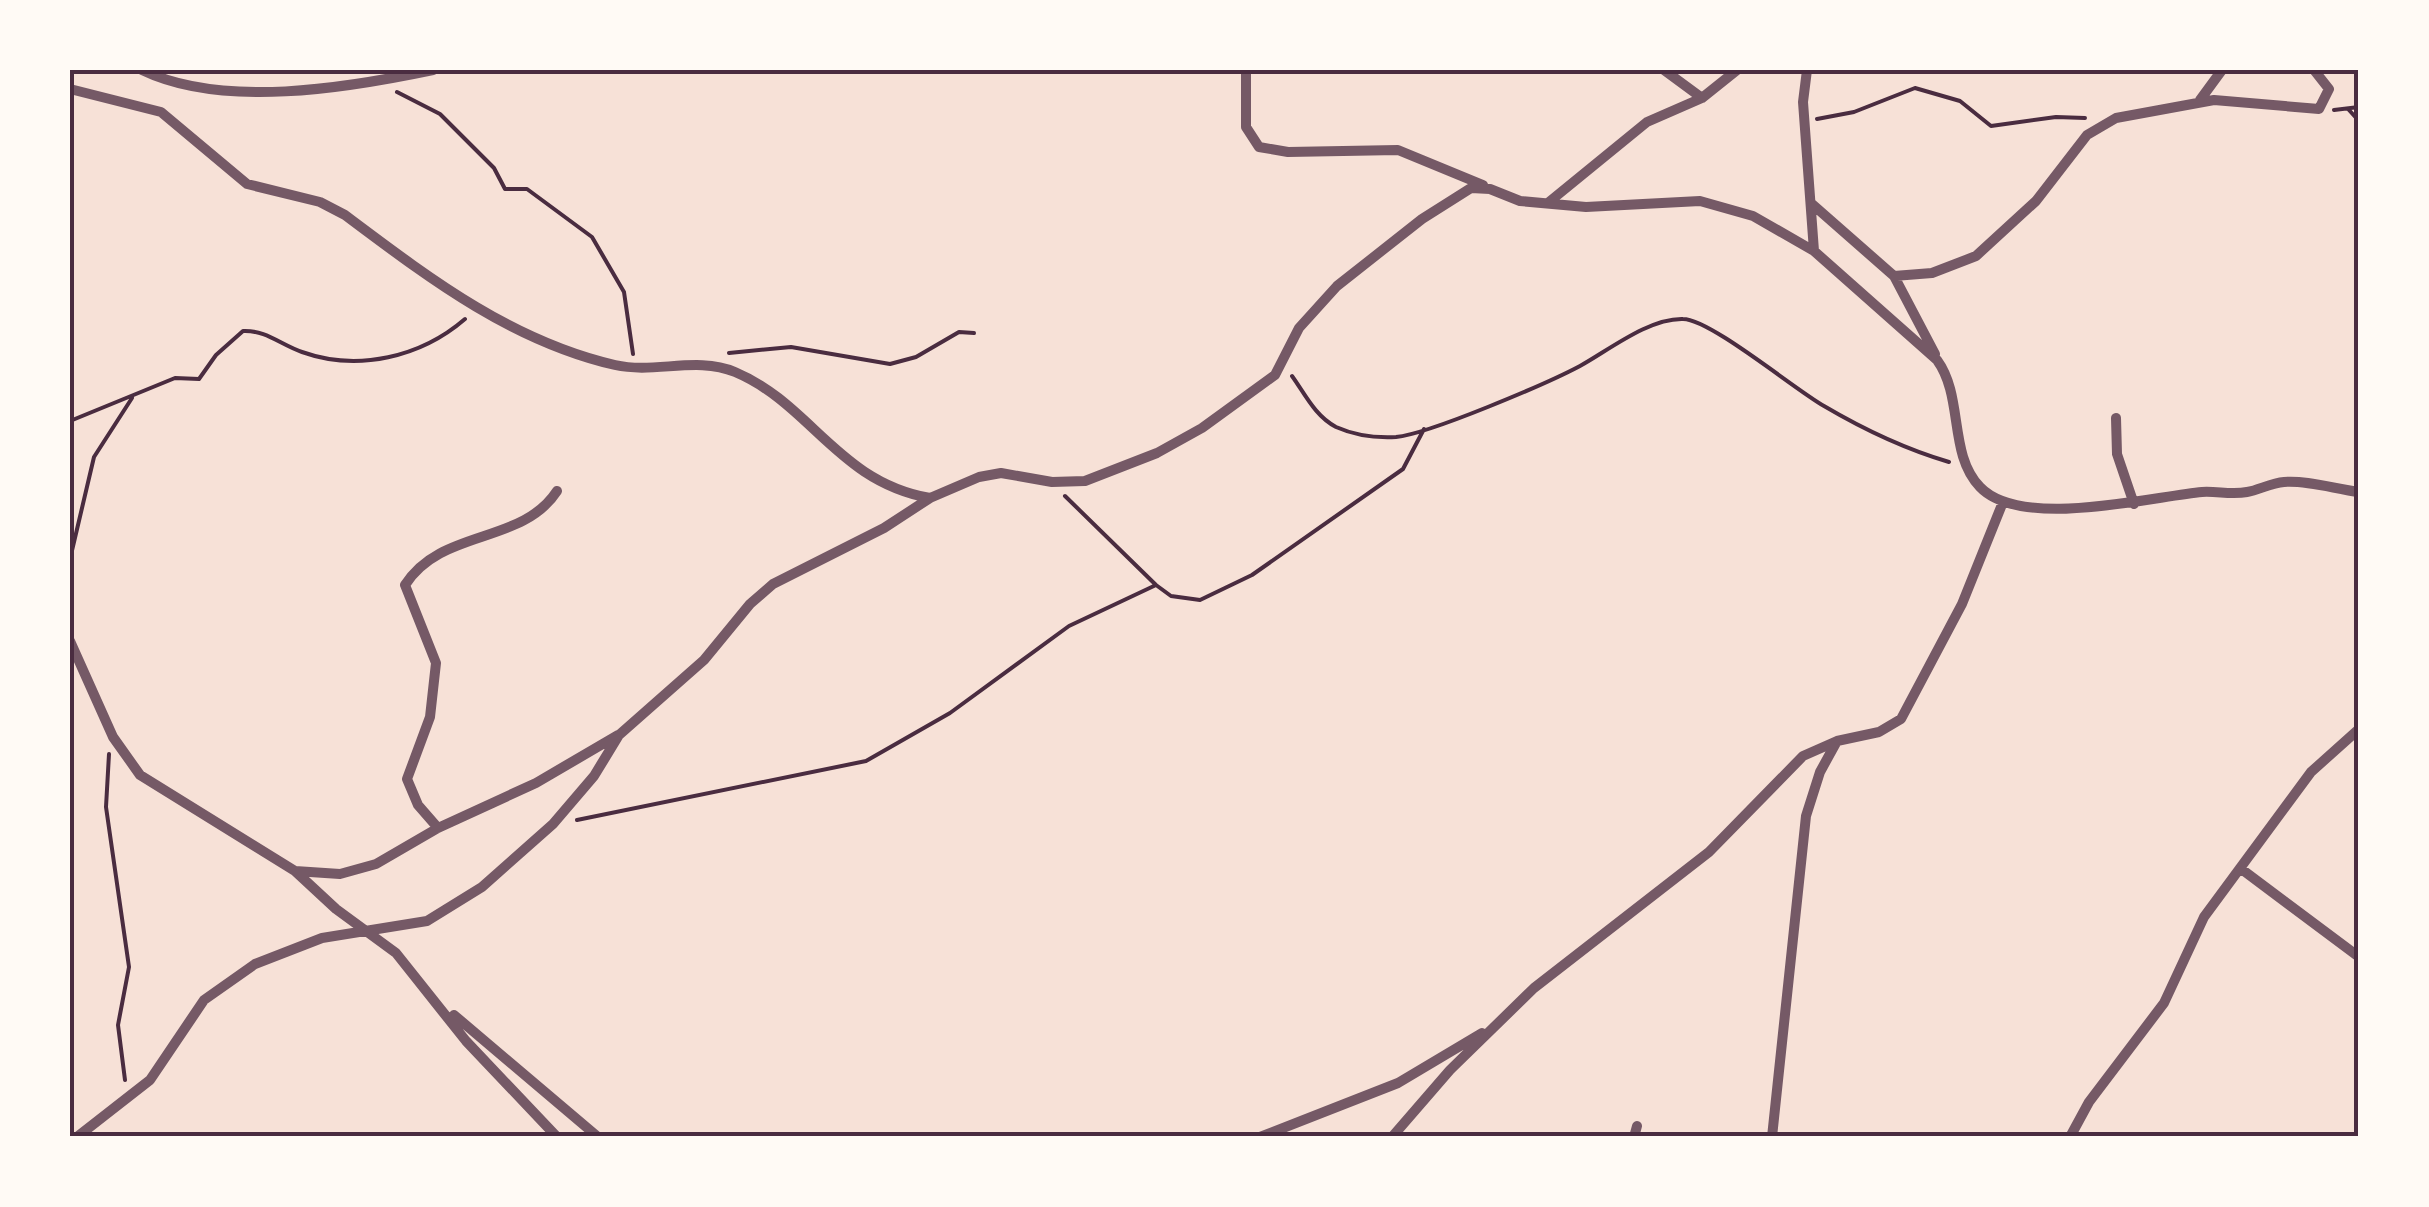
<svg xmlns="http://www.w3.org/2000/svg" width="2429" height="1207" viewBox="0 0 2429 1207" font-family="Arial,sans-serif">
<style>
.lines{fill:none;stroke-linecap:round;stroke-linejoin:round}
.path{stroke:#4a2c40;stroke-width:4}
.minor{stroke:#755966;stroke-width:10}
.neatline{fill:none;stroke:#4a2c40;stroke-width:4}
</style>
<rect width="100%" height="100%" fill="#f7e1d7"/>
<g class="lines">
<path class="path" d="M 397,92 L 440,114 L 494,168 L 505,189 L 527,189 L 592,237 L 624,292 L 633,354
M 2334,110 L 2359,107
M 2349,110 L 2359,121
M 1817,119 L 1854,112 L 1915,88 L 1960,101 L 1991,126 L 2056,117 L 2085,118
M 729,353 L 791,347 L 890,364 L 916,357 L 959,332 L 974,333
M 1292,376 C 1305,394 1315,416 1336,427 C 1354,435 1377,438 1396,437 C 1429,434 1548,383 1580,366 C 1609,350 1649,318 1683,319 C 1710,319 1794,389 1824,406 C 1863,429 1905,449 1949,462
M 70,421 L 175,378 L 199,379 L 216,355 L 243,331 C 266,330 281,345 302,352 C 358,372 421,357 465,319
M 1065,496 L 1156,585 L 1171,596 L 1200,600 L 1252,575 L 1403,469 L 1424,429
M 70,559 L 94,457 L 132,398
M 109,754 L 106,807 L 129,967 L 118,1025 L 125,1080
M 577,820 L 866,761 L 950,713 L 1069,626 L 1156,585"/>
<path class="minor" d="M 142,70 C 223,109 347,88 433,70
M 1246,70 L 1246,127 L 1259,147 L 1288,152 L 1398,150 L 1483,185
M 1664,70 L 1702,98
M 1807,70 L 1803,102 L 1814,251
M 70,89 L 161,112 L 247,184 L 320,202 L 345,215 C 429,278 511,341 615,365 C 655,374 697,356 735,372 C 811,404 838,482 930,498
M 2200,100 L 2222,70
M 1549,202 L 1647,122 L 1702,98 L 1737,70
M 1812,204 L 1894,276 L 1935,354
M 1894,276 L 1932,273 L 1976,256 L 2036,201 L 2087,135 L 2116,118 L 2214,100 L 2319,109 L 2329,89 L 2314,70
M 2116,418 L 2117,454 L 2134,504
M 70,641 L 113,737 L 140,775 L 295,871 L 336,909 L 396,953 L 466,1041 L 557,1137
M 438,828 L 418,805 L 407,779 L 430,717 L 436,663 L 405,585 C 441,528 522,545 557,491
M 2240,868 L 2359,957
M 295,871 L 340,874 L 376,864 L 438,828 L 536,783 L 618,735
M 454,1015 L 598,1137
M 77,1137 L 150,1080 L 204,1000 L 255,964 L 322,938 L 427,921 L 482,887 L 553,824 L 594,776 L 619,735 L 704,660 L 750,604 L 773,584 L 884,528 L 930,498 L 979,477 L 1001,473 L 1052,482 L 1085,481 L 1157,453 L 1202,428 L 1275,375 L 1299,328 L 1337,286 L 1422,219 L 1471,188 L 1490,189 L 1520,201 L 1586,207 L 1700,201 L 1753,216 L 1814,251 L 1937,360 C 1964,397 1948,454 1980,487 C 2021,530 2149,497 2202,492 C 2217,491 2232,495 2247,492 C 2259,490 2271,483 2284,482 C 2307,480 2335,489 2359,492
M 1260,1137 L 1398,1083 L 1482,1033
M 1392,1137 L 1450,1070 L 1534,988 L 1709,852 L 1803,756 L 1837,741 L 1879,732 L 1901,719 L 1962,604 L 2003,502
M 1634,1137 L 1637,1126
M 1772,1137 L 1806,816 L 1820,772 L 1837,741
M 2070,1137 L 2089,1102 L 2164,1003 L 2204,917 L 2311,772 L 2359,729"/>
</g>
<rect width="2429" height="1207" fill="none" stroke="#fffaf5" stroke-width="145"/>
<rect x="72" y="72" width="2284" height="1062" class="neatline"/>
</svg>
